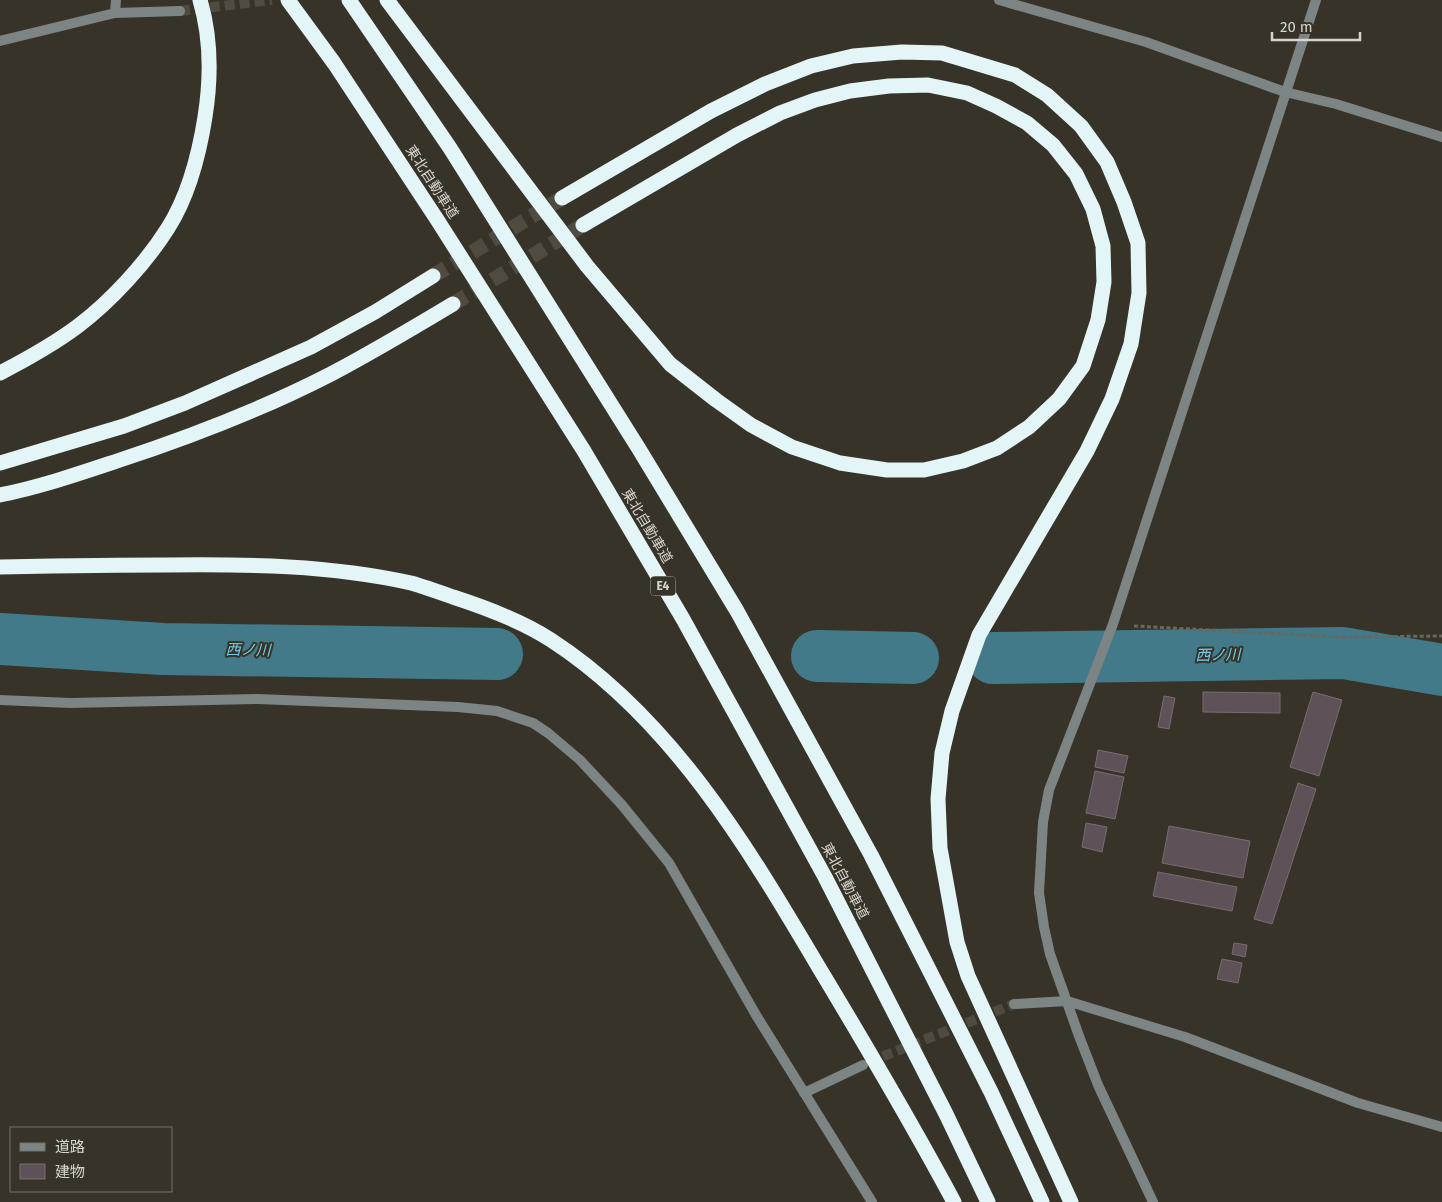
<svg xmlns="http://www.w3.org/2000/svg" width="1442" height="1202" viewBox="0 0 1442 1202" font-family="'Fira Sans','Noto Sans JP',sans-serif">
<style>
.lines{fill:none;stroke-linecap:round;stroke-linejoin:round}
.river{stroke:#427a8a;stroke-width:52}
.building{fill:#5e5157;stroke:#796b72}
.street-tunnel{stroke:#4f4b41;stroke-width:10;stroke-dasharray:10 5;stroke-linecap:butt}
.highway-tunnel{stroke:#4f4b41;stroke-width:15;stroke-dasharray:15 8;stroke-linecap:butt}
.path{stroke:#6a675d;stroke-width:3;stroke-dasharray:4 2.5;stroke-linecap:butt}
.street{stroke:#7d8484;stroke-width:10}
.highway{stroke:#e3f5f6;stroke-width:15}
.labels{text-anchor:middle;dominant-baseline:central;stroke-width:4;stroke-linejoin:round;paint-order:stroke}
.shield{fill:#373328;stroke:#a6a49c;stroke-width:1}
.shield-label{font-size:12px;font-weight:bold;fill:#d6d4cd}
.street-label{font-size:14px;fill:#d6d4cd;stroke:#373328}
.water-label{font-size:15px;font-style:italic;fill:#75cee9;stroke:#373328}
</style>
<rect width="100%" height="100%" fill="#373328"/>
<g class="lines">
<path class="river" d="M 0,639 L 163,649 L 497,654
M 817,656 L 913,658
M 993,658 L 1343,653 L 1442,670"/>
</g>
<path class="building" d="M 1203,692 L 1280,693 L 1280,713 L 1203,712 Z
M 1313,692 L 1342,700 L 1319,776 L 1290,767 Z
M 1164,696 L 1175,698 L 1169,729 L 1158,727 Z
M 1098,750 L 1128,756 L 1124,773 L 1095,767 Z
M 1095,771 L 1124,777 L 1115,819 L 1086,813 Z
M 1298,783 L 1316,789 L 1272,924 L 1254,919 Z
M 1086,823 L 1107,827 L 1102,852 L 1082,847 Z
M 1169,826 L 1250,841 L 1243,878 L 1162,863 Z
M 1158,872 L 1237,887 L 1232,911 L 1153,896 Z
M 1234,943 L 1247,945 L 1245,957 L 1232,954 Z
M 1222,959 L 1242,963 L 1238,983 L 1217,979 Z"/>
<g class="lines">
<path class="street-tunnel" d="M 180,11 L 272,0
M 869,1062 L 1014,1004"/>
<path class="highway-tunnel" d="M 433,276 L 562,198
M 453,304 L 583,225"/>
<path class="path" d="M 1134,626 L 1340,637 L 1442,636"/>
<path class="street" d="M 999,0 L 1146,42 L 1285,92 L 1336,104 L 1442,137
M 115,13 L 116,0
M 0,41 L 115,13 L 180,11
M 0,700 L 70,703 L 258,699 L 458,707 L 497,711 L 533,723 L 548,733 L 580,760 L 622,805 L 669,863 L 756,1015 L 872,1202
M 1014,1004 L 1067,1001 L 1185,1037 L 1358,1103 L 1442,1127
M 804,1093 L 863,1065
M 1153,1202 L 1098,1085 L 1079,1036 L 1050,954 L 1044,927 L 1039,893 L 1043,822 L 1049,790 L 1113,624 L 1316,0"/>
<path class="highway" d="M 288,0 L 334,63 L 438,221 L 584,451 L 683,619 L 825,877 L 946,1114 L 988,1202
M 349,0 L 450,148 L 639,449 L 737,611 L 871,855 L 991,1092 L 1042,1202
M 387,0 L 587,266 L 670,364 L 716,400 L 751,425 L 792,447 L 840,463 L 887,470 L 924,470 L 963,461 L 997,448 L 1029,427 L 1059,399 L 1083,366 L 1098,320 L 1104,282 L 1103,246 L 1093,209 L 1076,174 L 1053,145 L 1027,123 L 996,106 L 967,93 L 928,85 L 889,86 L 850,91 L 815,100 L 780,113 L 737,135 L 583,225
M 562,198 L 711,111 L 765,84 L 811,66 L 853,56 L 902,52 L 942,53 L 1015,75 L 1047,95 L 1081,126 L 1107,162 L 1124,202 L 1138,243 L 1139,293 L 1131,344 L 1112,399 L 1087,451 L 979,635 L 952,711 L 942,753 L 938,799 L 940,848 L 957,942 L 968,976 L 1071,1202
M 0,373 C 27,359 54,344 78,326 C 111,301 146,263 168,228 C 189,195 199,155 205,117 C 211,79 211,37 200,0
M 0,463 L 124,426 L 185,403 L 311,347 L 375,312 L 433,276
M 0,495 C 40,487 78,474 117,461 C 187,438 265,408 331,374 C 373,352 413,328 453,304
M 0,567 C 55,566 110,565 165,565 C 247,564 330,565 411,583 C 425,587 439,592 453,597 C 487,608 522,621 551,640 C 671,718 747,846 818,966 C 865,1044 911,1122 954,1202"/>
</g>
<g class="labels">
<rect class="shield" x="650.5" y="576.5" width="25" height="19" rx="4"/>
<g class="shield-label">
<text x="663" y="586">E4</text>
</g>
<g class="street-label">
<text transform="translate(432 182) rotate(57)">東北自動車道</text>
<text transform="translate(647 526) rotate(59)">東北自動車道</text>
<text transform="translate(845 881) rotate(62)">東北自動車道</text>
</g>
<g class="water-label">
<text transform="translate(248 650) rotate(1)">西ノ川</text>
<text transform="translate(1218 655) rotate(-1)">西ノ川</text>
</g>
</g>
<rect x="10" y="1127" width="162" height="65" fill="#373328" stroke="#77736a"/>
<rect x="20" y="1143" width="25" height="8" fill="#7d8484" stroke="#77736a"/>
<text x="55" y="1152" font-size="15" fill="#d6d4cd">道路</text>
<rect x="20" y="1164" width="25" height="15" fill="#5e5157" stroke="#77736a"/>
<text x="55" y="1177" font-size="15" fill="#d6d4cd">建物</text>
<path d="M1272 32v8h88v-8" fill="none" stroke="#d6d4cd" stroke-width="2.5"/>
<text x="1280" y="32" font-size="15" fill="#d6d4cd" stroke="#373328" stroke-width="4" paint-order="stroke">20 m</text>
</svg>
